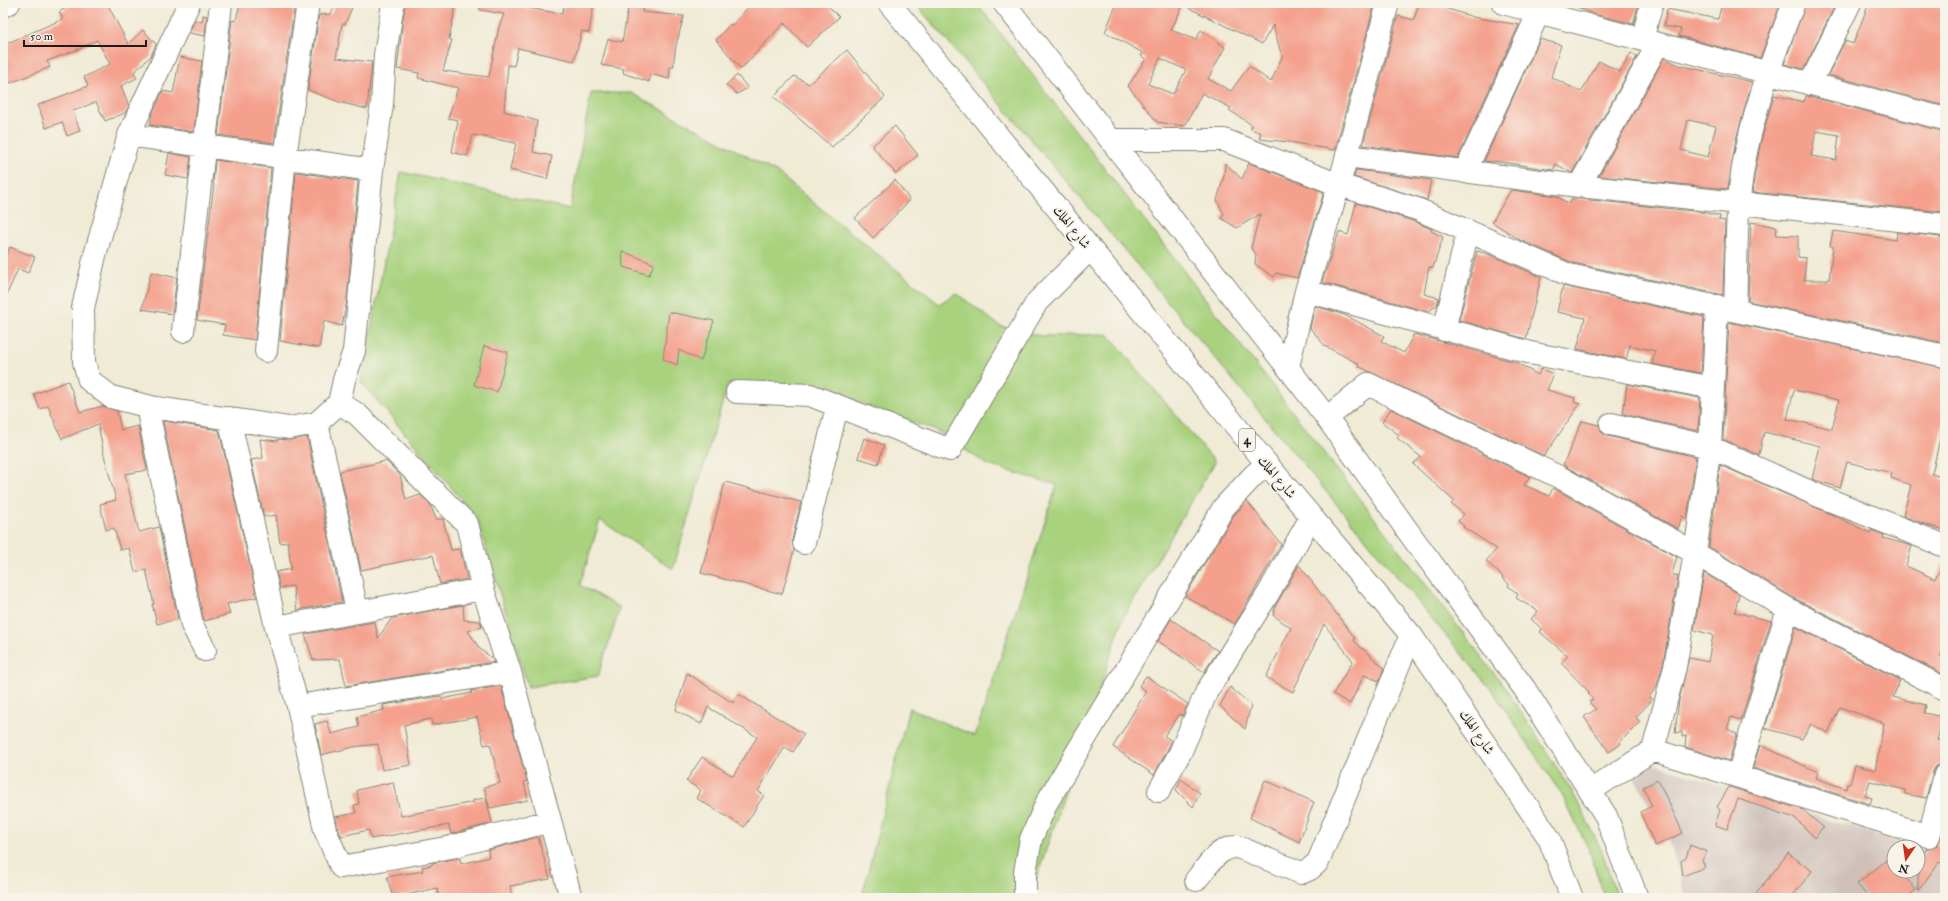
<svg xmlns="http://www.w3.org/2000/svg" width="1948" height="901" viewBox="0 0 1948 901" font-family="'IM FELL Double Pica',Amiri,serif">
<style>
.industrial{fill:#cfc1ba}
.green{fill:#a8d27e;stroke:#62774d}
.building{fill:#f4a08d;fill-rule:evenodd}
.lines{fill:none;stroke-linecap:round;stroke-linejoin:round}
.minor-casing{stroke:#868478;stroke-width:24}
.major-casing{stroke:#868478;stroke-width:24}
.highway-casing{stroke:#868478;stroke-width:24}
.minor{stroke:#fff;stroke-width:22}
.major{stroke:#fff;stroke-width:22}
.highway{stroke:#fff;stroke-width:22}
.labels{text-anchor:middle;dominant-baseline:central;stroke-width:3.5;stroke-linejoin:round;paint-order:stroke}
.shield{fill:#f7f3e8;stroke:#5e5c59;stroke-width:1}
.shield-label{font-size:13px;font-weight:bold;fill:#1c1c1c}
.street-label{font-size:14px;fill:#1c1c1c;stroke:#f7f3e8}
</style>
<rect width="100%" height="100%" fill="#f7f3e8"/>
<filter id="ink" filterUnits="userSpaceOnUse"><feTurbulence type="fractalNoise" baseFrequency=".025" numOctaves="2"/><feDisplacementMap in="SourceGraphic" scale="8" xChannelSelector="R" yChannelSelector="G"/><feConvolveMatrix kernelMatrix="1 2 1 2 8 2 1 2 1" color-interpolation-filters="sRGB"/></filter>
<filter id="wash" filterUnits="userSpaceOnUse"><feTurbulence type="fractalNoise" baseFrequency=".012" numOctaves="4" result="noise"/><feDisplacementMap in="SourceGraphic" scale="16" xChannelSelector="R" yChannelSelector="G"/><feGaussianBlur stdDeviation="0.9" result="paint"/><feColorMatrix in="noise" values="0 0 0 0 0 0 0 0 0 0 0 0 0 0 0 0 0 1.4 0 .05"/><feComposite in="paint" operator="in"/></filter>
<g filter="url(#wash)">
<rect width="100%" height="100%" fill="#f0ebd5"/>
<path class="industrial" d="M 1652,763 L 1914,847 L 1894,847 L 1894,871 L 1918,871 L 1918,848 L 1925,851 L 1945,867 L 1945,898 L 1686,898 L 1672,850 L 1633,774 Z"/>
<path class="green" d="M 915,3 L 977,3 L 1504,686 L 1572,791 L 1602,851 L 1617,898 L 1605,898 L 1589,850 L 1562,795 L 1494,693 L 1143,272 Z
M 591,93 L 631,93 L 776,172 L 939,304 L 956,293 L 1000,326 L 1041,336 L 1108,334 L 1215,462 L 1123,618 L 1030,898 L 895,898 L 863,892 L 909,708 L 975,736 L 1057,485 L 988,465 L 937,431 L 811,385 L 728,384 L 673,569 L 600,520 L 580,585 L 620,608 L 598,676 L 528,687 L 477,518 L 361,382 L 401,172 L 570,209 Z"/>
<g id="blocks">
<path class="building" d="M 75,3 L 107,3 L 128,44 L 143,30 L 156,44 L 151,56 L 134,72 L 137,78 L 121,86 L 129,106 L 125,113 L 105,121 L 96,102 L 73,111 L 80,131 L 67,136 L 62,122 L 46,128 L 38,105 L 88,86 L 84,77 L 110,64 L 97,40 L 79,49 L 47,61 L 50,67 L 10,83 L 3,66 L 3,45 L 63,19 L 59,12 Z
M 240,3 L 295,3 L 274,143 L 218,135 L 232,20 L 236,21 Z
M 336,3 L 353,5 L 345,24 L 342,24 L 336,58 L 372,62 L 367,109 L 339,102 L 308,90 L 319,15 L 331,14 Z
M 405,3 L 456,3 L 449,39 L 452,40 L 443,71 L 489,77 L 499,27 L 504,14 L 480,10 L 480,3 L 524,3 L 523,7 L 562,14 L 565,3 L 594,3 L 589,33 L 582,31 L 574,61 L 518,48 L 514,66 L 508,65 L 504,111 L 537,121 L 533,152 L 552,156 L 547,179 L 510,170 L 516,143 L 473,135 L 467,156 L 452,152 L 458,120 L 448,118 L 458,88 L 418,78 L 419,73 L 397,69 Z
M 629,3 L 643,8 L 642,12 L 684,16 L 676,45 L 673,67 L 670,67 L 669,79 L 650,74 L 649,82 L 623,73 L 624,69 L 601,65 L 608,39 L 622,42 Z
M 752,3 L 825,3 L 839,17 L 807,47 L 784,23 L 741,69 L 716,40 L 730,24 L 732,25 Z
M 1117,3 L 1375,3 L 1335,150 L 1289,142 L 1259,139 L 1261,133 L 1251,129 L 1252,125 L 1229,110 L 1231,108 L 1202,93 L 1185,126 L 1157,122 L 1128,86 L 1146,59 L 1141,56 L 1143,53 L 1105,32 ZM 1183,5 L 1262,44 L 1273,25 L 1282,57 L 1271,82 L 1249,66 L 1231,91 L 1208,79 L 1225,47 L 1201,30 L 1196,40 L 1171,30 ZM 1160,58 L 1186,70 L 1173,94 L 1148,84 Z
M 1419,3 L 1439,6 L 1473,17 L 1519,25 L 1458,158 L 1363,145 L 1398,16 L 1414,20 Z
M 1568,3 L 1639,3 L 1633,24 L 1593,14 Z
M 1722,3 L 1741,7 L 1742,3 L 1781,3 L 1760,58 L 1679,36 L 1681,29 L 1664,26 L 1667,9 L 1718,19 Z
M 1806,3 L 1836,3 L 1804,69 L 1784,64 Z
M 1869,3 L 1945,3 L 1945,106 L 1828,75 L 1845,41 L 1853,44 Z
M 203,15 L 207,16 L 205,36 L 189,33 L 195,20 L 202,22 Z
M 1540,39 L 1561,45 L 1551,77 L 1581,92 L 1599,61 L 1620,72 L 1631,53 L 1637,57 L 1572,173 L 1556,164 L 1553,170 L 1494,161 L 1494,162 L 1484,161 Z
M 847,50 L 885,97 L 832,147 L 774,97 L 794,76 L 809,84 Z
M 180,57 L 202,61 L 194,132 L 150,125 L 152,114 L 163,91 L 173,93 Z
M 1664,58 L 1679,65 L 1752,82 L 1736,139 L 1728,189 L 1599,176 ZM 1688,120 L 1716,126 L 1708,157 L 1681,150 Z
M 737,75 L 748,88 L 737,94 L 726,85 Z
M 1774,95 L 1804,102 L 1806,96 L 1808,96 L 1941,131 L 1940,138 L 1945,139 L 1944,212 L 1752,192 L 1760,145 ZM 1816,131 L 1839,135 L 1836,160 L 1811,156 Z
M 895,126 L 918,155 L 896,174 L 872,146 Z
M 169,153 L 191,157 L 188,179 L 165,175 Z
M 215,160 L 271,168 L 255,340 L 223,335 L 225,325 L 197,320 L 214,184 L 213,183 Z
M 1225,163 L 1242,179 L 1249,163 L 1324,192 L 1297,278 L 1276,273 L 1274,277 L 1255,264 L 1256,254 L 1251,248 L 1260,214 L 1237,228 L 1221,218 L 1224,214 L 1217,200 L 1224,176 Z
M 1356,170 L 1431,180 L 1427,200 L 1354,177 Z
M 296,172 L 358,181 L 347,300 L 342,326 L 324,321 L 319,348 L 280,341 Z
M 895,180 L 910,200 L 873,238 L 855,218 Z
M 1511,190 L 1556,196 L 1569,204 L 1572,198 L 1701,212 L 1720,216 L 1719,220 L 1725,221 L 1723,295 L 1573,263 L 1520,240 L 1492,222 Z
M 1356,203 L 1413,221 L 1432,229 L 1431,231 L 1443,237 L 1433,268 L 1429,267 L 1424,294 L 1439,298 L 1437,305 L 1428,312 L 1322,282 L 1339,232 L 1348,235 Z
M 1751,222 L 1777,227 L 1776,235 L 1798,236 L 1798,257 L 1806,258 L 1804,280 L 1829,280 L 1833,246 L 1830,246 L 1833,231 L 1896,240 L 1897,232 L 1941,237 L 1941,239 L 1945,240 L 1943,294 L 1945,294 L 1945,343 L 1748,301 Z
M 10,247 L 35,257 L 28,273 L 18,269 L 3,303 L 3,262 Z
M 622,251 L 654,264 L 649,275 L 623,267 Z
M 1477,251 L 1488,254 L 1541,277 L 1526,339 L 1459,320 Z
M 151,272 L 177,278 L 172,314 L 142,309 Z
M 1563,286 L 1704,317 L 1701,373 L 1652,364 L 1655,351 L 1630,345 L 1626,359 L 1577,349 L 1585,318 L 1557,312 Z
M 1315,306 L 1345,315 L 1384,336 L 1381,341 L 1404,353 L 1414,334 L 1515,362 L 1538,375 L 1541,369 L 1554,374 L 1547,390 L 1575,398 L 1574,402 L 1580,404 L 1544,456 L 1358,366 L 1359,364 L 1325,346 L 1310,328 Z
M 669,312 L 714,321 L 701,361 L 679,350 L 677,365 L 663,359 Z
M 1729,322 L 1945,368 L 1945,425 L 1943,425 L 1932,474 L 1941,477 L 1940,480 L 1945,481 L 1945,530 L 1927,525 L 1903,516 L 1911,485 L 1891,478 L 1892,473 L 1847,462 L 1840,488 L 1812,479 L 1820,446 L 1764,432 L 1759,455 L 1723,439 ZM 1794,390 L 1839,400 L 1832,429 L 1787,419 Z
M 484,346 L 508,352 L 497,392 L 474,385 Z
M 68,381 L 80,412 L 103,406 L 117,411 L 121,430 L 138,426 L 147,470 L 125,474 L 139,532 L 159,527 L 178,619 L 157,624 L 152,604 L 154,604 L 146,570 L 135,572 L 129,548 L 120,550 L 114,528 L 106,530 L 100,504 L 116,500 L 104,455 L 98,424 L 62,439 L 48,406 L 40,409 L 34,394 Z
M 1627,384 L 1700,398 L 1698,431 L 1623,414 Z
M 1391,409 L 1530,477 L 1524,485 L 1549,496 L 1553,488 L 1677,557 L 1672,574 L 1678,576 L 1663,664 L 1656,688 L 1649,697 L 1652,700 L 1636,717 L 1640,722 L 1620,742 L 1621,744 L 1609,752 L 1584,717 L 1596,709 L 1589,702 L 1593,699 L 1588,694 L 1590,693 L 1561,663 L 1568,656 L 1540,632 L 1542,629 L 1531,619 L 1538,611 L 1516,598 L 1518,594 L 1508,586 L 1509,584 L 1502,578 L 1503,577 L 1486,561 L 1497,549 L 1463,527 L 1464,526 L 1458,521 L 1464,514 L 1451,504 L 1454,501 L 1413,464 L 1421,457 L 1397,438 L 1399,435 L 1382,422 Z
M 163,421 L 219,430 L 257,597 L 227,604 L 230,614 L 204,621 Z
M 1582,421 L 1599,425 L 1602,433 L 1608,436 L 1696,457 L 1687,519 L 1682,516 L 1678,529 L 1563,465 Z
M 307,437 L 342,602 L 297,610 L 293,586 L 280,588 L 276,572 L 291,569 L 288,542 L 280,543 L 276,515 L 264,517 L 251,460 L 263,458 L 260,439 L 278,441 L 278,439 L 291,440 Z
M 864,438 L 884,445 L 878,464 L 858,458 Z
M 386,461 L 400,475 L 406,500 L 420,495 L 430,504 L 436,519 L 443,519 L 451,550 L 460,549 L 467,579 L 440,584 L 433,555 L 361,570 L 340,471 Z
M 1720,465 L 1842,519 L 1870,533 L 1871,530 L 1884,535 L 1883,538 L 1912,546 L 1906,566 L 1935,579 L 1945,559 L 1945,646 L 1940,656 L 1945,659 L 1945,675 L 1794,598 L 1709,547 Z
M 725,482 L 801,502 L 792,540 L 794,550 L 782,594 L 701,573 Z
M 1247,501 L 1281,544 L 1235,624 L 1185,596 L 1234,515 Z
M 1299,565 L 1355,638 L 1354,641 L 1384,668 L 1379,681 L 1364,675 L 1350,704 L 1333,694 L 1353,661 L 1324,624 L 1293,692 L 1266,677 L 1291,628 L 1273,615 L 1275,607 Z
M 1704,573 L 1739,594 L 1735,612 L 1771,621 L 1741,720 L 1731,717 L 1727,729 L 1737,734 L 1729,761 L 1685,747 L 1686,736 L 1682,737 L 1682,732 L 1675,733 L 1679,700 L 1689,658 L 1708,662 L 1713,635 L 1694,630 Z
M 463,605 L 464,620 L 480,621 L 482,627 L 468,631 L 480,649 L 493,659 L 494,662 L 346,686 L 340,659 L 313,660 L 305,634 L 375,622 L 378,638 L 392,618 Z
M 1171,619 L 1218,651 L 1204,672 L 1158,641 Z
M 1796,627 L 1900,680 L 1893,697 L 1926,705 L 1924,713 L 1943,717 L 1937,740 L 1945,741 L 1945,763 L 1936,766 L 1933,771 L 1926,798 L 1905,794 L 1905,790 L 1870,781 L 1865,796 L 1872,798 L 1870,804 L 1753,768 L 1760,745 L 1818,772 L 1816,778 L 1846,789 L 1847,784 L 1850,784 L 1855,765 L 1875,770 L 1884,723 L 1840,707 L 1828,733 L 1811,724 L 1802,739 L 1765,728 Z
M 687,673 L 733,703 L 738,694 L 804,734 L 793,752 L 785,747 L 758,791 L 764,795 L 744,827 L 696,798 L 701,790 L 686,781 L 702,757 L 733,776 L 757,737 L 708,707 L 701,724 L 676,710 Z
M 1146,676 L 1188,704 L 1182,716 L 1180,714 L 1164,736 L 1172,741 L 1154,775 L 1113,747 L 1146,691 L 1139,686 Z
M 501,686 L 527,781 L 524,782 L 528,800 L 490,808 L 484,787 L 500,783 L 490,744 L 484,745 L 477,717 L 432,725 L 431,719 L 404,725 L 411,765 L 382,770 L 378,744 L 353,747 L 321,755 L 315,724 L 327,721 L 331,734 L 359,727 L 357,717 L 384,710 L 383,705 L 441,696 L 442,699 L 472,693 L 471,691 Z
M 1230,687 L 1251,705 L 1245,729 L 1220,706 Z
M 1181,779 L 1200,793 L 1193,807 L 1176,790 Z
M 1265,780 L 1314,802 L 1299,842 L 1250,818 Z
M 1658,780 L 1683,833 L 1655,846 L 1640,812 L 1652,806 L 1643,787 Z
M 393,782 L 401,816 L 474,802 L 473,800 L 486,798 L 492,823 L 451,834 L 449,825 L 371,839 L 369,830 L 341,836 L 335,817 L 356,813 L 354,805 L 359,804 L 357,790 Z
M 1729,787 L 1803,810 L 1824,828 L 1822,828 L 1815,838 L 1795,818 L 1738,799 L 1727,829 L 1715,825 L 1720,810 L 1717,807 Z
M 1945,827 L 1945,864 L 1939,862 L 1918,891 L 1918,862 L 1928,848 L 1938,845 Z
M 538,837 L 550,879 L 510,886 L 512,898 L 439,898 L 437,888 L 393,898 L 387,877 L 423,871 L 422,867 L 432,865 L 432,863 L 460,858 L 461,864 L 489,857 L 488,850 Z
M 1690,845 L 1707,852 L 1702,860 L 1705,867 L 1683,876 L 1681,861 L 1686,858 Z
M 1788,853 L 1812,871 L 1791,898 L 1753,898 Z
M 1889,858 L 1894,864 L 1894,871 L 1900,871 L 1916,890 L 1906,898 L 1869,898 L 1857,884 Z"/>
</g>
</g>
<g filter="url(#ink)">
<use href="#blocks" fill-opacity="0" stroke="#868478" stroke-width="1"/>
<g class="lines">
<g class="minor-casing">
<path id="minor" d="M 189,3 L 129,135 L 95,255 L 83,308 L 84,362 L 89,380 L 111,397 L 151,407 L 289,428 L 317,423 L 339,403
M 393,3 L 385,55 L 382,104 L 372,170 L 354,351 L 344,380 L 339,403 L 357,414 L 467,524 L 483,589 L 510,672 L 571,898
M 1503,3 L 1945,119
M 1642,40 L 1652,3
M 1810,84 L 1850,3
M 129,135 L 372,170
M 1111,140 L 1224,140 L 1339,185 L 1417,209 L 1569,275 L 1945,356
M 1347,156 L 1579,186 L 1945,225
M 1465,172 L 1539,12
M 1579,186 L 1658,44
M 1306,291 L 1339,185 L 1388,3
M 1735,310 C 1737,261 1735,210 1744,162 C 1754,109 1774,53 1794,3
M 1444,330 L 1468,231
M 183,331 L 221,3
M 266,351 L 285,157 L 308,3
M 1288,367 L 1306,291 L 1535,354 L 1713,388
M 737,392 L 810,395 L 950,450 L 1037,302 L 1090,249
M 151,407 L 149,416 L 192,625 L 205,650
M 229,418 L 276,627 L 298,706 L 325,830 L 341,867 L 451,847 L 550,821
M 1327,418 L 1368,384 L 1563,479 L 1695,553 L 1788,609 L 1945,689
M 317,423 L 357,611
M 1611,424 L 1710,447 L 1817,495 L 1945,546
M 804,543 L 837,407
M 276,627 L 483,589
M 298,706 L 510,672
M 1653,750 L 1675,667 L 1695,553 L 1710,447 L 1717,306
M 1738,775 L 1788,609
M 1159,791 L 1180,753 L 1207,691 L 1268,594 L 1311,517
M 1590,791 L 1653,750 L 1929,836 L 1945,775
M 1196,880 C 1208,866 1218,846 1238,847 L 1301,873 L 1310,869 L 1318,862 L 1411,635
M 1025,898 L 1025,872 L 1031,839 L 1047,802 L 1224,507 L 1254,475 L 1267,464"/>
</g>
<g class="major-casing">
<path id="major" d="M 3,6 L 9,3"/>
</g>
<g class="highway-casing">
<path id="highway" d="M 889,3 L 1267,464 L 1411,635 L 1549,838 L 1572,898
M 1004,3 L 1327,418 L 1415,541 L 1524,688 L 1606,816 L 1637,898"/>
</g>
<use href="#minor" class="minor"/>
<use href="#major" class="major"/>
<use href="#highway" class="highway"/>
</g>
</g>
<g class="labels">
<rect class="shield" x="1239" y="429" width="16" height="22" rx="3"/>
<g class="shield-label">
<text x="1247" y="440">4</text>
</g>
<g class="street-label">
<text transform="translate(1072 227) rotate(51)">شارع الهلك</text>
<text transform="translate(1277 477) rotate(50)">شارع الهلك</text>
<text transform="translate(1477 732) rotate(56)">شارع الهلك</text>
</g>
</g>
<rect width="1948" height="901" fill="none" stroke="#f7f3e8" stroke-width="16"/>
<g transform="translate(1906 859) rotate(193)"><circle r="19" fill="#f7f3e8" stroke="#9f9d96"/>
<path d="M0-3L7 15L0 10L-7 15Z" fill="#c8321e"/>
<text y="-6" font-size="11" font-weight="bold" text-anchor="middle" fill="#1c1c1c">N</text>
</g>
<path d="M24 40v6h122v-6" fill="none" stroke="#1c1c1c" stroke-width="2"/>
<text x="30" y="40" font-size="12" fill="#1c1c1c" stroke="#f7f3e8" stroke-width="3" paint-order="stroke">50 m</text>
</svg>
